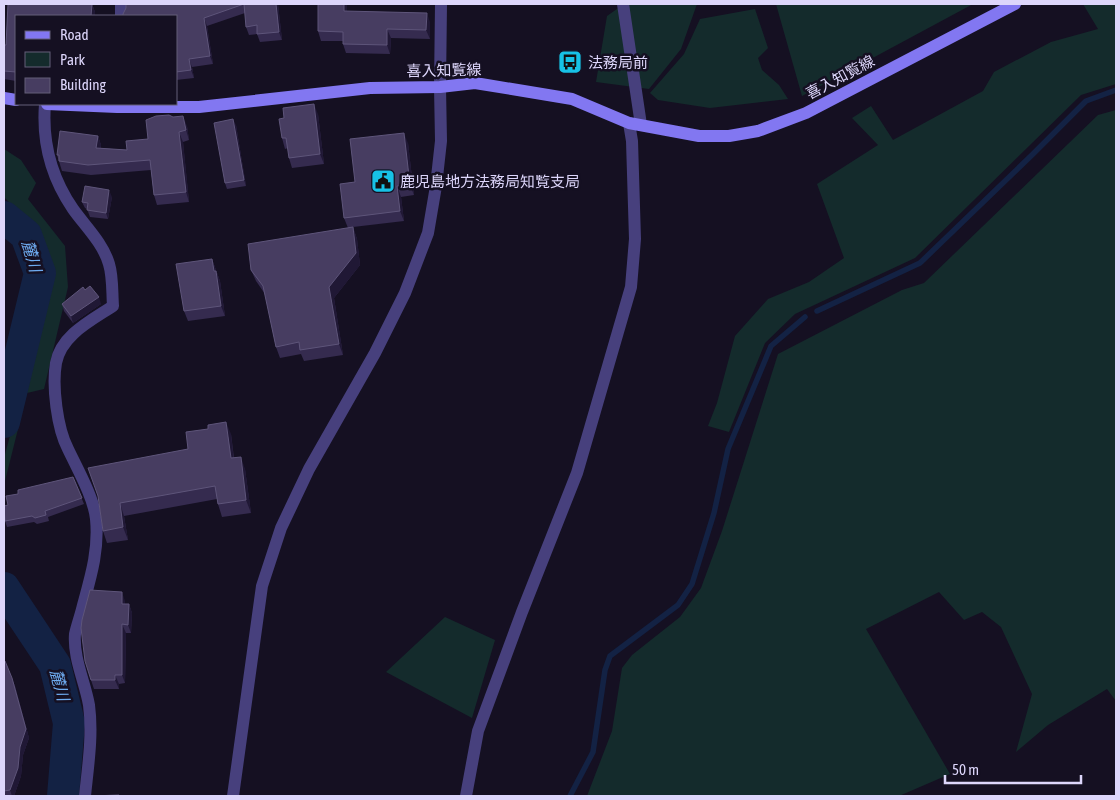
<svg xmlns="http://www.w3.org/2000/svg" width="1120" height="800" viewBox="0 0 1120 800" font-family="'Asap Condensed','Noto Sans JP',sans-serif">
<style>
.green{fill:#142b2c}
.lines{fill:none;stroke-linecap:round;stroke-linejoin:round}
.stream{stroke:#132244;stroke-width:5.5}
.river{stroke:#132244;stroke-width:32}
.minor{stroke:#47407d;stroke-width:12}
.tertiary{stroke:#47407d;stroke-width:12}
.secondary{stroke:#8277f1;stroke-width:12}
.wall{fill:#352b4f}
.shaded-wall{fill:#201835}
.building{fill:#473d61;stroke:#5e557a}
.labels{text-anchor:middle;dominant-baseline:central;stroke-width:5;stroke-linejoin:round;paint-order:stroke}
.poi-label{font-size:15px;fill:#ddd6fb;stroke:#151022;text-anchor:start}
.street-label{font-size:15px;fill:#ddd6fb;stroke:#151022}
.water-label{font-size:16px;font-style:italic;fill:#6eabf0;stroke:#151022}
</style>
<rect width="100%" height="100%" fill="#151022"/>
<path class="green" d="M 624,4 L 697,4 L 681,49 L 649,89 L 596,82 L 607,16 Z
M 776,4 L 973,4 L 802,96 Z
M 1083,4 L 1116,4 L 1116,84 L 1081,95 L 915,258 L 795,314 L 765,343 L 729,432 L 708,426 L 717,403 L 735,336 L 768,299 L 809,282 L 844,258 L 817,184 L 878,145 L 852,118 L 871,106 L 893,140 L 983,91 L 994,72 L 1051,42 L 1098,29 Z
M 755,9 L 768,48 L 758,58 L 762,70 L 779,85 L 788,99 L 710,108 L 658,100 L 650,93 L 684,54 L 700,19 Z
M 1116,110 L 1116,701 L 1107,689 L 1048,725 L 1016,752 L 1032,694 L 1001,627 L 982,612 L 964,620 L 939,592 L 866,629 L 950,774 L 899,796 L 587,796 L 612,731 L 622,668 L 632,655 L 680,617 L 701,588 L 722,531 L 778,354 L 902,290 L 924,283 L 1098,115 Z
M 4,149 L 21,160 L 36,183 L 28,199 L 65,246 L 68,287 L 44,389 L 27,393 L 4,485 L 4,458 L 35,343 L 49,271 L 38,232 L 4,197 Z
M 445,617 L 495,640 L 472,718 L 386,672 Z"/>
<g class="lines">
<path class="stream" d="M 817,311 L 920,263 L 1033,154 L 1086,101 L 1116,90
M 570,796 L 593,752 L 605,670 L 610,656 L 678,605 L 692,584 L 714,513 L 728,449 L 771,346 L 805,317"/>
<path class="river" d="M 4,217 L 26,235 L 40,273 L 4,422
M 4,588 L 55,665 L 69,723 L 63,796"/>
<path class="minor" d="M 623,4 L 641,125
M 121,16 L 121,4
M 440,87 L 441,4
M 45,104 C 42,142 51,177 73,209 C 85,226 103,243 109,264 C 113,277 112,293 113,306 C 92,320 61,335 56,363 C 52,386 57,428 68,449 C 77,468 94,498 96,519 C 99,550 91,576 83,605 C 81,614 77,625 75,634 C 73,658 85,682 89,705 C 93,735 88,766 85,796
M 466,796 L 478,731 L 522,612 L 577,473 L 631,287 L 635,239 L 632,141 L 629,123"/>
<path class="tertiary" d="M 233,796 L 262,586 L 281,528 L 309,469 L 375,353 L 405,293 L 428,233 L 436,186 L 441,141 L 440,87"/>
<path class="secondary" d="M 4,98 L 16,100
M 47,104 L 117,107 L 199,107 L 370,88 L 440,87 L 475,83 L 572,99 L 629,123 L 699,136 L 729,136 L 758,131 L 806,113 L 1015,4"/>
</g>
<path class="wall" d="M 8,4 L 92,4 L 95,12 L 95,16 L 16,16 L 16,81 L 4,79 L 4,45 L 6,45 Z
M 126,4 L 278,4 L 282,40 L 260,42 L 257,34 L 249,35 L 246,27 L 245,13 L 207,26 L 213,64 L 192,67 L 194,78 L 176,80 L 176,16 L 126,8 Z
M 347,5 L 347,11 L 430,22 L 430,39 L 391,38 L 390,54 L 346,53 L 343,44 L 343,41 L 321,41 L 318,31 Z
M 318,114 L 324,164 L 292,168 L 289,158 L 288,148 L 285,149 L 282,138 Z
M 236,125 L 246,186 L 227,189 L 225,183 Z
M 187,126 L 189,140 L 183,142 L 189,202 L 157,205 L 154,195 L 151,170 L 91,175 L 62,171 L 57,155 L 98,136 L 101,145 L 101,148 L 127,150 L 148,139 Z
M 408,143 L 414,195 L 401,197 L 404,221 L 353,227 L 357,239 L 360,265 L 334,298 L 343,355 L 304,361 L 301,354 L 280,358 L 276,347 L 265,294 L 256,281 L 251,270 L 348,228 L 344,218 L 355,182 Z
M 112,197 L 108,219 L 90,217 L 87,209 L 85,208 L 82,202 Z
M 212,259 L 220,281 L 225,316 L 188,321 L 184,311 Z
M 85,290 L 101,304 L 73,323 L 64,311 L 62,304 Z
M 231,434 L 234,458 L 245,469 L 251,513 L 222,517 L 218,504 L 217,499 L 124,516 L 128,540 L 107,543 L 103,531 L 98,496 L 188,449 Z
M 73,477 L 84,504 L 48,517 L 49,521 L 37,524 L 34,522 L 7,527 L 5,521 L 8,505 L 18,494 Z
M 125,601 L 125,604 L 129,604 L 132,613 L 131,633 L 126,633 L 125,683 L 119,684 L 119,689 L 94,689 L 91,680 Z
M 4,661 L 15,686 L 29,738 L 23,755 L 21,776 L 14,796 L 4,796 Z"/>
<path class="shaded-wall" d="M 92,4 L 95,12 L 95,16 L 91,16 Z
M 276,4 L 278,4 L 282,40 L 279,32 Z
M 344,4 L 347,4 L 347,20 L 344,11 Z
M 427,13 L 430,22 L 430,39 L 426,30 Z
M 204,18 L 207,26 L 213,64 L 210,56 Z
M 387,29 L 391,38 L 390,54 L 387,45 Z
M 189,59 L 192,67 L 194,78 L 191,70 Z
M 314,104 L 318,114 L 324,164 L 320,154 Z
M 183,116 L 187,126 L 189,140 L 186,130 Z
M 233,119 L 236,125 L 246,186 L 244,180 Z
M 179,132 L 183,142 L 189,202 L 186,192 Z
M 404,133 L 408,143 L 414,195 L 410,185 Z
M 98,136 L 101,145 L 100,158 L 96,148 Z
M 397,186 L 401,197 L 404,221 L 400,211 Z
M 109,190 L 112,197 L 108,219 L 106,213 Z
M 353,227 L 357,239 L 360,265 L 334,298 L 343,355 L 339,344 L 329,287 Z
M 212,259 L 220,281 L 225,316 L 221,306 L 214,271 Z
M 99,297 L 101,304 L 73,323 L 71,316 Z
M 226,422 L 231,434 L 235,471 L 231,458 Z
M 241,457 L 245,469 L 251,513 L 246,500 Z
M 120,503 L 124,516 L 128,540 L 123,527 Z
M 122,592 L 125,601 L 125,613 L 122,604 Z
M 129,604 L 132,613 L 131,633 L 128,625 Z
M 122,624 L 126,633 L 125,683 L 122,675 Z
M 115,675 L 119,684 L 119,689 L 115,680 Z
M 12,678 L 15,686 L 29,738 L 23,755 L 21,776 L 14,796 L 12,796 L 10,790 Z"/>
<path class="building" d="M 8,4 L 92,4 L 91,16 L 16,16 L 16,72 L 4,71 L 4,45 L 6,45 Z
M 126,4 L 276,4 L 279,32 L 257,34 L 257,25 L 246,27 L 244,4 L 204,18 L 210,56 L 189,59 L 191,70 L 176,72 L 176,16 L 123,16 L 123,14 L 126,8 Z
M 318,4 L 344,4 L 344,11 L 427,13 L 426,30 L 387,29 L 387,45 L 343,44 L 343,32 L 318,31 Z
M 314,104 L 320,154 L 289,158 L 286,138 L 282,138 L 279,119 L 284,118 L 283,108 Z
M 169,115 L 173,117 L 183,116 L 186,130 L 179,132 L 186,192 L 154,195 L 150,160 L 88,165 L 59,161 L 59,155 L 57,155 L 60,131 L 98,136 L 96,148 L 127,150 L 126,141 L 148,139 L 146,120 L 156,116 Z
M 233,119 L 244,180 L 225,183 L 214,123 Z
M 404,133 L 410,185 L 397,186 L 400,211 L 344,218 L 340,184 L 355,182 L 350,139 Z
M 85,186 L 109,190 L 106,213 L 87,210 L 88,203 L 82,202 Z
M 353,227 L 356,253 L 329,287 L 339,344 L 300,350 L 299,342 L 276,347 L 263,286 L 251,270 L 248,244 Z
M 212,259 L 214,271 L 216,271 L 221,306 L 184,311 L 176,264 Z
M 90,286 L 99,297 L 71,316 L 62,304 L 83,287 L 85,290 Z
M 226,422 L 231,458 L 241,457 L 246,500 L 218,504 L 215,486 L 120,503 L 123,527 L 103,531 L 98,496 L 88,468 L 188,449 L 186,432 L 208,429 L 208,425 Z
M 73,477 L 82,498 L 45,511 L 46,515 L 35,518 L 32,516 L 5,521 L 4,506 L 8,505 L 6,496 L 18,494 L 18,490 Z
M 90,590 L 122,592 L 122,604 L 129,604 L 128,625 L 122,624 L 122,675 L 115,675 L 115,680 L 91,680 L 85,661 L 81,628 L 82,620 Z
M 4,661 L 5,661 L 12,678 L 26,729 L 20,747 L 18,768 L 10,790 L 4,791 Z
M 119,795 L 119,796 L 91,796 Z"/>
<defs>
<g id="bus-square" transform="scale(1.25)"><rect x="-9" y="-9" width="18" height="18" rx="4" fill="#17c2e6" stroke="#151022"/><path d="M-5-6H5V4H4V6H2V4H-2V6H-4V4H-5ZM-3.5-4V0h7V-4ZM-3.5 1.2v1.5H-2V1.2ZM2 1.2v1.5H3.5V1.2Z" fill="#111"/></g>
<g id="civic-square" transform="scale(1.25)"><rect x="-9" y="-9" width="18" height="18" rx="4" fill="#17c2e6" stroke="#151022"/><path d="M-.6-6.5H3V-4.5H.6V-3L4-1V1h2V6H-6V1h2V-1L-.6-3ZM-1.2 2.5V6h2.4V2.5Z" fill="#111"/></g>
</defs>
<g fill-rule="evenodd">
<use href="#bus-square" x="570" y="62"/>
<use href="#civic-square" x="383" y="181"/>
</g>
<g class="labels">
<g class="poi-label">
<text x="588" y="62">法務局前</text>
<text x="400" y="181">鹿児島地方法務局知覧支局</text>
</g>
<g class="street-label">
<text transform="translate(444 70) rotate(-1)">喜入知覧線</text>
<text transform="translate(840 77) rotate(-28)">喜入知覧線</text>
</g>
<g class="water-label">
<text transform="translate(32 256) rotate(74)">麓川</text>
<text transform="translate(60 685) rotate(75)">麓川</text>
</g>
</g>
<rect width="1120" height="800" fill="none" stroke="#ddd6fb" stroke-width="10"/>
<rect x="15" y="15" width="162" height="90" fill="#151022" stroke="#655f79"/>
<rect x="25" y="31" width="25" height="8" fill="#8277f1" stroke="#655f79"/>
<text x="60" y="40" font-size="15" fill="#ddd6fb">Road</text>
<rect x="25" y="52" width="25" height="15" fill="#142b2c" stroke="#655f79"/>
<text x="60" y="65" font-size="15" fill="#ddd6fb">Park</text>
<rect x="25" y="78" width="25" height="15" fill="#473d61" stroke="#655f79"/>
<text x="60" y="90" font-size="15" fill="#ddd6fb">Building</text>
<path d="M945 775v8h136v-8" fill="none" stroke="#ddd6fb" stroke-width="2.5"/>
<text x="952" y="775" font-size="15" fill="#ddd6fb" stroke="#151022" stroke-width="4" paint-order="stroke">50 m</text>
</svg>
